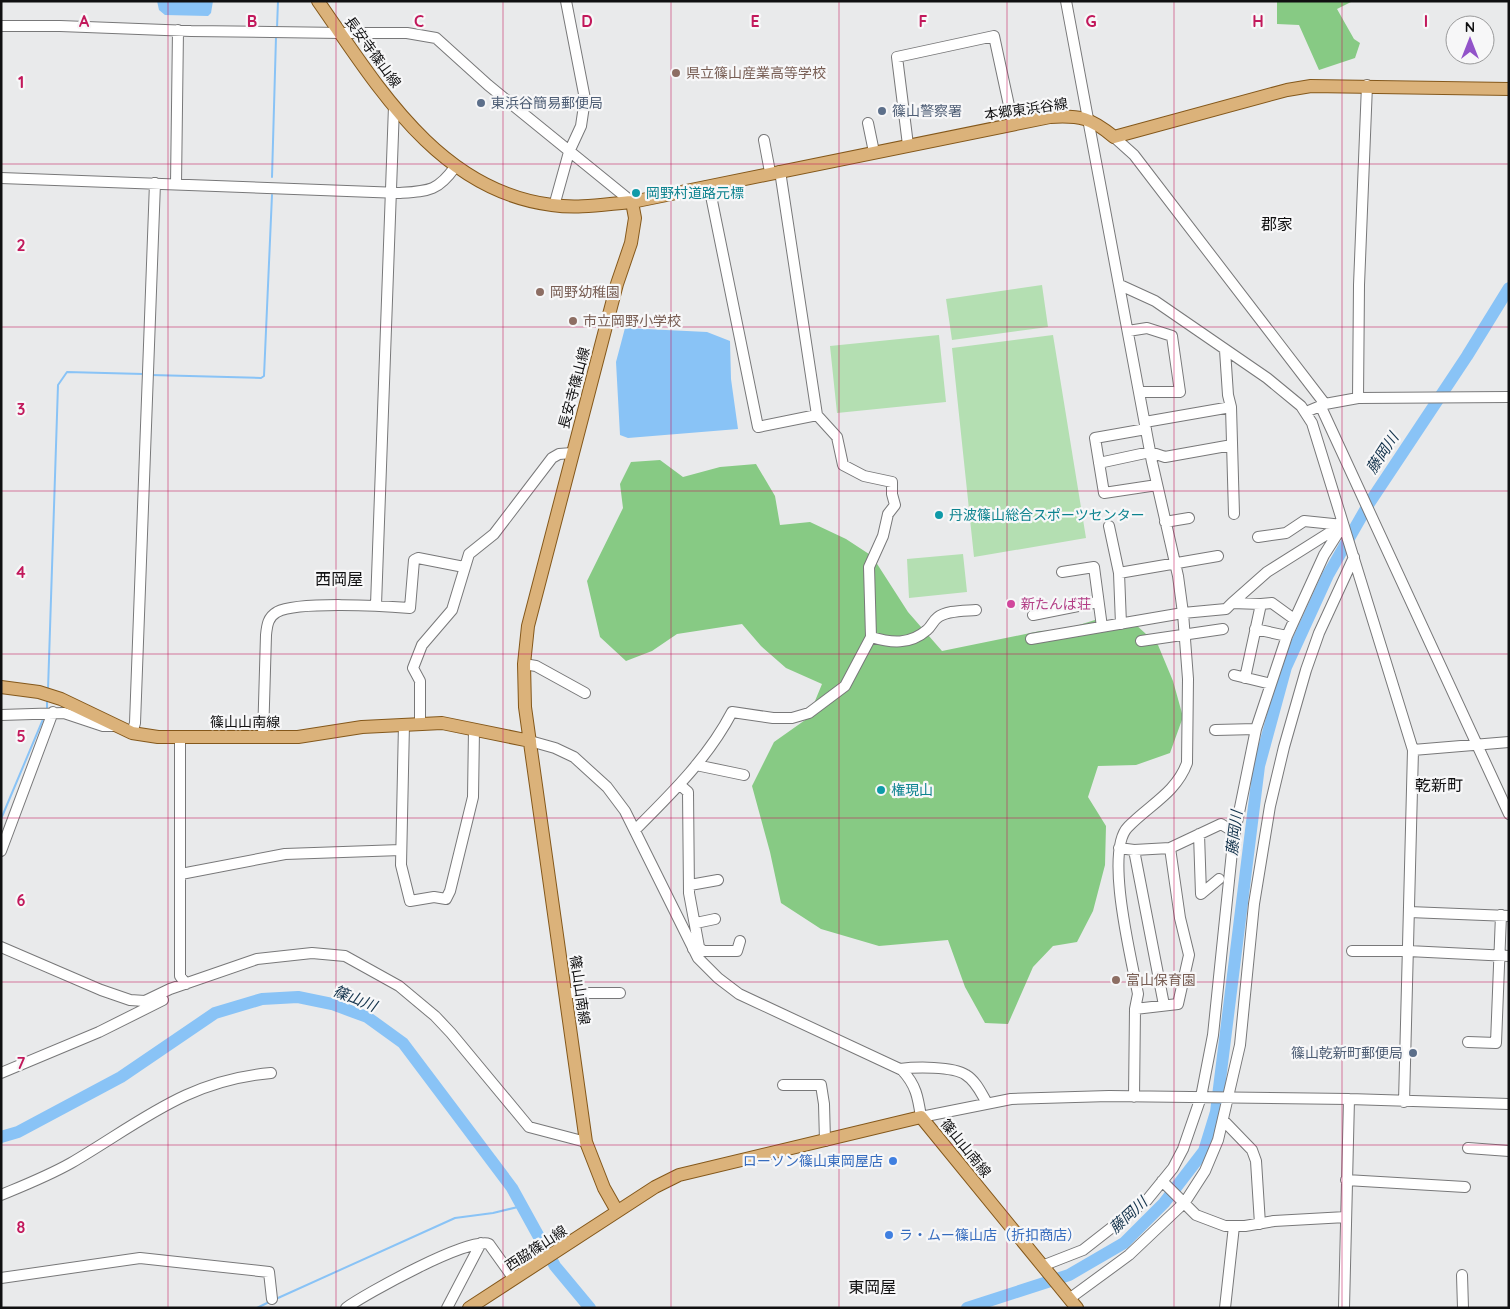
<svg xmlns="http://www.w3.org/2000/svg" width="1510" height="1309" viewBox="0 0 1510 1309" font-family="Quicksand,'Noto Sans JP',sans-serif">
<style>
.green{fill:#b4dfb2}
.forest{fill:#87ca84}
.water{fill:#89c3f6}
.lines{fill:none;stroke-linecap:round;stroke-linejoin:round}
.stream{stroke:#89c3f6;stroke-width:2}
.river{stroke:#89c3f6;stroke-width:12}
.minor-casing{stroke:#787879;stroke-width:12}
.major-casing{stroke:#84581b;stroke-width:14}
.minor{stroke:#fff;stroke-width:10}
.major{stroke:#dbb27a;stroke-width:12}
.grid{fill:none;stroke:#c2185b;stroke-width:1;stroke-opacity:0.55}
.education-dot{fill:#8d6e63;stroke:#f7f7f8;stroke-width:2}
.service-dot{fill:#5c6f8a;stroke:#f7f7f8;stroke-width:2}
.culture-dot{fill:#0f9aa8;stroke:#f7f7f8;stroke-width:2}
.hotel-dot{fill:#d1479c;stroke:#f7f7f8;stroke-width:2}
.shop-dot{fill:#3f7fe0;stroke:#f7f7f8;stroke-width:2}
.labels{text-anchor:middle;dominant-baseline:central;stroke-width:4.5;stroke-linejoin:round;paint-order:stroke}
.street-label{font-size:14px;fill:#101011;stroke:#f7f7f8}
.education-label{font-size:14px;fill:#785e54;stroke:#f7f7f8;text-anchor:start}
.service-label{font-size:14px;fill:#4e5e75;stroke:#f7f7f8;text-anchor:start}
.culture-label{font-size:14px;fill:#0d838f;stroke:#f7f7f8;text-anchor:start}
.hotel-label{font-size:14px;fill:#b23c85;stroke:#f7f7f8;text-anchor:start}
.shop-label{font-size:14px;fill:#366cbe;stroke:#f7f7f8;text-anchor:end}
.water-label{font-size:15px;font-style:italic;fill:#12324b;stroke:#f7f7f8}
.quarter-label{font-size:16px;fill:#101011;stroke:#f7f7f8}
.grid-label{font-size:16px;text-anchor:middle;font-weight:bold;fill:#c2185b;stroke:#f7f7f8;stroke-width:4.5;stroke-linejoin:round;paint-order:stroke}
</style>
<rect width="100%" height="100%" fill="#e9eaeb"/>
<path class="green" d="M 1042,285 L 1048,327 L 952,340 L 946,299 Z
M 939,335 L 946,402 L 837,413 L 830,346 Z
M 1053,335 L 1086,538 L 974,557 L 952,348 Z
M 963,554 L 967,592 L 909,598 L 907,559 Z"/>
<path class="forest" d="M 1277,1 L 1353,1 L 1337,9 L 1354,39 L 1360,43 L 1355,58 L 1319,70 L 1299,25 L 1277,24 Z
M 660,460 L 683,477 L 720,467 L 756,464 L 775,496 L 780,525 L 810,522 L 846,539 L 872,556 L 908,612 L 942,651 L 1040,631 L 1063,630 L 1095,620 L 1134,623 L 1158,645 L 1173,681 L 1183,717 L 1170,753 L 1136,765 L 1098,766 L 1088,797 L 1106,826 L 1105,865 L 1093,911 L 1077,942 L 1053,946 L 1033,967 L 1008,1024 L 985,1023 L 965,987 L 948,940 L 879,946 L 821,929 L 781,903 L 770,852 L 752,786 L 774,742 L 808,718 L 822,684 L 786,668 L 761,646 L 742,624 L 677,634 L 652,651 L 626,661 L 600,637 L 587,581 L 623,508 L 620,484 L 631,462 Z"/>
<path class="water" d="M 157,1 L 213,1 L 211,13 L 208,16 L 165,15 L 159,10 Z
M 625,328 L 707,332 L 730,341 L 731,379 L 738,429 L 628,438 L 620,435 L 616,362 Z"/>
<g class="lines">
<path class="stream" d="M 277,28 L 278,1
M 272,177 L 276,37
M 151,375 L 261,378 L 264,376 L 272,195
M 48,690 L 58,385 L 67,372 L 143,374
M 47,710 L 47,700
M 1,819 L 44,717
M 278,1298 L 455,1218 L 493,1213 L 522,1206
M 257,1308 L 269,1302"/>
<path class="river" d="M 1,1137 L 18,1132 L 121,1077 L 215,1013 L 262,999 L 298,997 L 332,1004 L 367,1017 L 403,1043 L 512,1188 L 555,1266 L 590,1308
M 967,1308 L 1069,1275 L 1124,1243 L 1164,1203 L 1204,1151 L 1216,1112 L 1259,766 L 1286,667 L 1328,575 L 1368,505 L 1467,356 L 1509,288"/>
<g class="minor-casing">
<path id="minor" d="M 1066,1 L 1152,462 L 1178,576 L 1183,613 L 1188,679 L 1187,763 C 1176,793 1149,805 1128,827 C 1104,851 1132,961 1138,994 L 1135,1009 L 1134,1097
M 1,26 L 60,26 L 191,31 L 341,33 L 407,33 L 436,38 L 488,85 L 632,202
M 868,123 L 874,152
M 1114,137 L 1134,155 L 1325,404
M 764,140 L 770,172
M 908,145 L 897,57 L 994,36 L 1013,124
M 1,178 L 400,193 C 429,191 438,191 455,167
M 176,184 L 178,30
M 709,186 L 758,427 L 817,415
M 554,206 L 569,152 L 581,126 L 585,99 L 566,1
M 1120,285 L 1155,301 L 1267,378 L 1301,406 L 1312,423 L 1413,750 L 1404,1102
M 1128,331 L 1147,328 L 1172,336 L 1180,392 L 1139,392
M 1225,350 L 1228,395 L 1231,407 L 1234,514
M 1358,398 L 1359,285 L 1367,85
M 1321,407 L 1509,814
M 1306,412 L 1325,404 L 1358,398 L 1509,397
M 1145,422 L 1231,407
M 1146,429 L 1095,438 L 1104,493 L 1157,485
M 1099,463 L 1150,452 L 1165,457 L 1232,445
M 1165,522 L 1189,518
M 1109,526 L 1119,573
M 1258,537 L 1286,533 L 1304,521 L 1343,525
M 1062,572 L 1094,567 L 1102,627
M 1232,603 L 1267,572 L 1340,526
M 376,605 L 394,106
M 1033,615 L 1098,602
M 1121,624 L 1119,573 L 1218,556
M 1255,629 L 1287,636
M 871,637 C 891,643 910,645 927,630 C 931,627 933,621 937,618 C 946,610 965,611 976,610
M 1031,639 L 1183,613 L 1226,609 L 1232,603 L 1261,604
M 1141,641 L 1223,629
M 524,664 L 536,666 L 585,693
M 1234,675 L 1271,684
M 1245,678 L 1261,604 L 1272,603 L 1294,619
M 1,715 L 64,713 L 103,726 L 114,726
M 420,723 L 420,681 L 413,668 L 422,645 L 452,610 L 469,554 L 494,534 L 552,458 L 559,454 L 572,453
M 404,724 L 401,865 L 410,901 L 434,897 L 446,899 L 450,891 L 473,797 L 474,729
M 1215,730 L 1256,729
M 132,733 L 135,723 L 155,183
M 180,737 L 180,976 L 186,984
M 263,738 L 266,635 C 267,625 268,617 277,612 C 298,601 384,606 410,608 L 414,560 L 418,558 L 464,567
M 530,741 L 555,748 L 574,757 L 607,787 L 625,811 L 698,958 L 718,978 L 739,994 L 902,1070 C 916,1085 918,1097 921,1117 L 1011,1099 L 1109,1096 L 1349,1099 L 1509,1104
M 1413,750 L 1509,742
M 696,765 L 744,775
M 680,785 L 688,792 L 689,893 L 699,947 L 693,949
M 635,830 C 671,794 708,758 732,712 L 773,718 L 792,718 L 809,713 L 845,686 L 871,637 L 869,567 L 883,536 L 888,514 L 895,505 L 892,494 L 892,482 L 864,476 L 843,465 L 837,437 L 817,415 L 780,171
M 1199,834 L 1201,894 L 1219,879
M 1119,848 L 1134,850 L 1170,848
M 1134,850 L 1164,1005
M 1,851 L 53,712
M 181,874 L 285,854 L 401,850
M 690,885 L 718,880
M 1409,912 L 1509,916
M 696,923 L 715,919
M 1,947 L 101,990 L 130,1000 L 145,1001 L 170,989 L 257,959 L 312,953 L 345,956 L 399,986 L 435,1016 L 451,1033 L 529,1127 L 586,1142
M 699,947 L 703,951 L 737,951 L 740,941
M 1352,951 L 1408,951 L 1509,956
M 565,993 L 620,993
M 1135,1009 L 1178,1004 L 1189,955 L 1180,918 L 1170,848 L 1221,824 L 1234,832
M 1468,1042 L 1496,1043 L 1501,915
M 900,1069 C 915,1067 953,1066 966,1075 C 976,1081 981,1093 987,1103
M 1,1073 L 99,1032 L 163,1000
M 783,1085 L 821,1085 L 824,1104 L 825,1141
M 1223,1120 L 1252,1150 L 1256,1161 L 1260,1224
M 1468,1148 L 1509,1151
M 1346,1180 L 1465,1187
M 1162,1181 L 1196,1215 L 1225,1226 L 1245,1226 L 1274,1221 L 1346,1217
M 1,1195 C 25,1185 48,1176 71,1163 C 141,1122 187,1080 271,1073
M 1042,1266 L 1083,1250 L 1147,1200 L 1173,1168 L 1183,1149 L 1201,1097 L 1213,1035 L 1233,842 L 1256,729 L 1287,636 L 1324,555 L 1343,525
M 1462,1275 L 1463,1308
M 1,1278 L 140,1258 L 269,1272 L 272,1299
M 1069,1299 L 1129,1255 L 1185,1202 L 1205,1171 L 1218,1140 L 1240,1045 L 1254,904 L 1270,806 L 1284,747 L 1306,670 L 1319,633 L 1354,557
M 346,1308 C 365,1294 470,1236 489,1244 L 514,1279
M 447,1308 L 481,1243
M 1225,1308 L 1234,1226
M 1344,1308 L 1349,1099"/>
</g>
<g class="major-casing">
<path id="major" d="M 318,1 C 378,87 439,191 552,205 C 579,209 606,204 632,202 L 1050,117 C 1080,115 1091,118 1114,137 L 1287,90 L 1311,86 L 1509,89
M 1,687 L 39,692 L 61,699 L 132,733 L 158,737 L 298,737 L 362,727 L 442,723 L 530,741
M 617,1211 L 604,1188 L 586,1142 L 525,707 L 524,664 L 528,626 L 617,284 L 631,243 L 635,218 L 632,202
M 469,1308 L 655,1187 L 679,1175 L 921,1117 L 1077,1308"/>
</g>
<use href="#minor" class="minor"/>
<use href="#major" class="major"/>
</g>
<path class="grid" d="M 168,1 L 168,1308M 336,1 L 336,1308M 503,1 L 503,1308M 671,1 L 671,1308M 839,1 L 839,1308M 1007,1 L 1007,1308M 1174,1 L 1174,1308M 1342,1 L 1342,1308M 1,164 L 1509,164M 1,327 L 1509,327M 1,491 L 1509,491M 1,654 L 1509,654M 1,818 L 1509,818M 1,982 L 1509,982M 1,1145 L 1509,1145"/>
<g class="education-dot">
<circle cx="676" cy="73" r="5"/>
<circle cx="540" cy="292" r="5"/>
<circle cx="573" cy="321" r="5"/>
<circle cx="1116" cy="980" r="5"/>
</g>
<g class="service-dot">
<circle cx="481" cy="103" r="5"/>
<circle cx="882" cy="111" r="5"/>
<circle cx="1413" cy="1053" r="5"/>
</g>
<g class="culture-dot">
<circle cx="636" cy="193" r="5"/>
<circle cx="939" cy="515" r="5"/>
<circle cx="881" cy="790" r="5"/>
</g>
<circle class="hotel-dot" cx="1011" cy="604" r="5"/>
<g class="shop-dot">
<circle cx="893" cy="1161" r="5"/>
<circle cx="889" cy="1235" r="5"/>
</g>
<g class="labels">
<g class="street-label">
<text transform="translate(373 52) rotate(54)">長安寺篠山線</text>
<text transform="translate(1026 109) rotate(-8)">本郷東浜谷線</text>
<text transform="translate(574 388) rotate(-75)">長安寺篠山線</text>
<text x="245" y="722">篠山山南線</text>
<text transform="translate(580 990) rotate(82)">篠山山南線</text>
<text transform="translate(966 1148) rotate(51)">篠山山南線</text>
<text transform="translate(536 1248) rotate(-33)">西脇篠山線</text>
</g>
<g class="education-label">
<text x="686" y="73">県立篠山産業高等学校</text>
<text x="550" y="292">岡野幼稚園</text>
<text x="583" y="321">市立岡野小学校</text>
<text x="1126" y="980">富山保育園</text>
</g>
<g class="service-label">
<text x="491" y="103">東浜谷簡易郵便局</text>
<text x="892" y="111">篠山警察署</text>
<text x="1403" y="1053" text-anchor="end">篠山乾新町郵便局</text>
</g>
<g class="culture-label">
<text x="646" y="193">岡野村道路元標</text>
<text x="949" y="515">丹波篠山総合スポーツセンター</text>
<text x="891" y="790">権現山</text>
</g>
<g class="hotel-label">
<text x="1021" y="604">新たんば荘</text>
</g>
<g class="shop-label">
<text x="883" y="1161">ローソン篠山東岡屋店</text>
<text x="899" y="1235" text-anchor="start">ラ・ムー篠山店（折扣商店）</text>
</g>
<g class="water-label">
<text transform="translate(1382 453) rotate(-57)">藤岡川</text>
<text transform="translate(1234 833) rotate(-83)">藤岡川</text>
<text transform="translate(355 998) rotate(22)">篠山川</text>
<text transform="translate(1128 1215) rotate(-43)">藤岡川</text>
</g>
<g class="quarter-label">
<text x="1277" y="224">郡家</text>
<text x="339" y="579">西岡屋</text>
<text x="1439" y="785">乾新町</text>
<text x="872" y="1287">東岡屋</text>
</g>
</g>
<g class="grid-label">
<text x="84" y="27">A</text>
<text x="252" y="27">B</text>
<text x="419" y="27">C</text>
<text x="587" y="27">D</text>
<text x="755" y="27">E</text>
<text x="923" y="27">F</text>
<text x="1091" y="27">G</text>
<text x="1258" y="27">H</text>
<text x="1426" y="27">I</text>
<text x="21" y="88">1</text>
<text x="21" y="251">2</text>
<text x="21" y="415">3</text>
<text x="21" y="578">4</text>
<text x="21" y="742">5</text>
<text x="21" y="906">6</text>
<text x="21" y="1069">7</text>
<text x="21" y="1233">8</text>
</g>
<rect width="1510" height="1309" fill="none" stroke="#101011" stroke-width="5"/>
<g transform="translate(1470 40)"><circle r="24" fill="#f7f7f8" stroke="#9b9b9c"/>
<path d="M0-4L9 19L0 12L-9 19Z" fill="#9253c9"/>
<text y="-8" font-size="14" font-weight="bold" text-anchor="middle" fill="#101011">N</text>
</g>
</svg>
